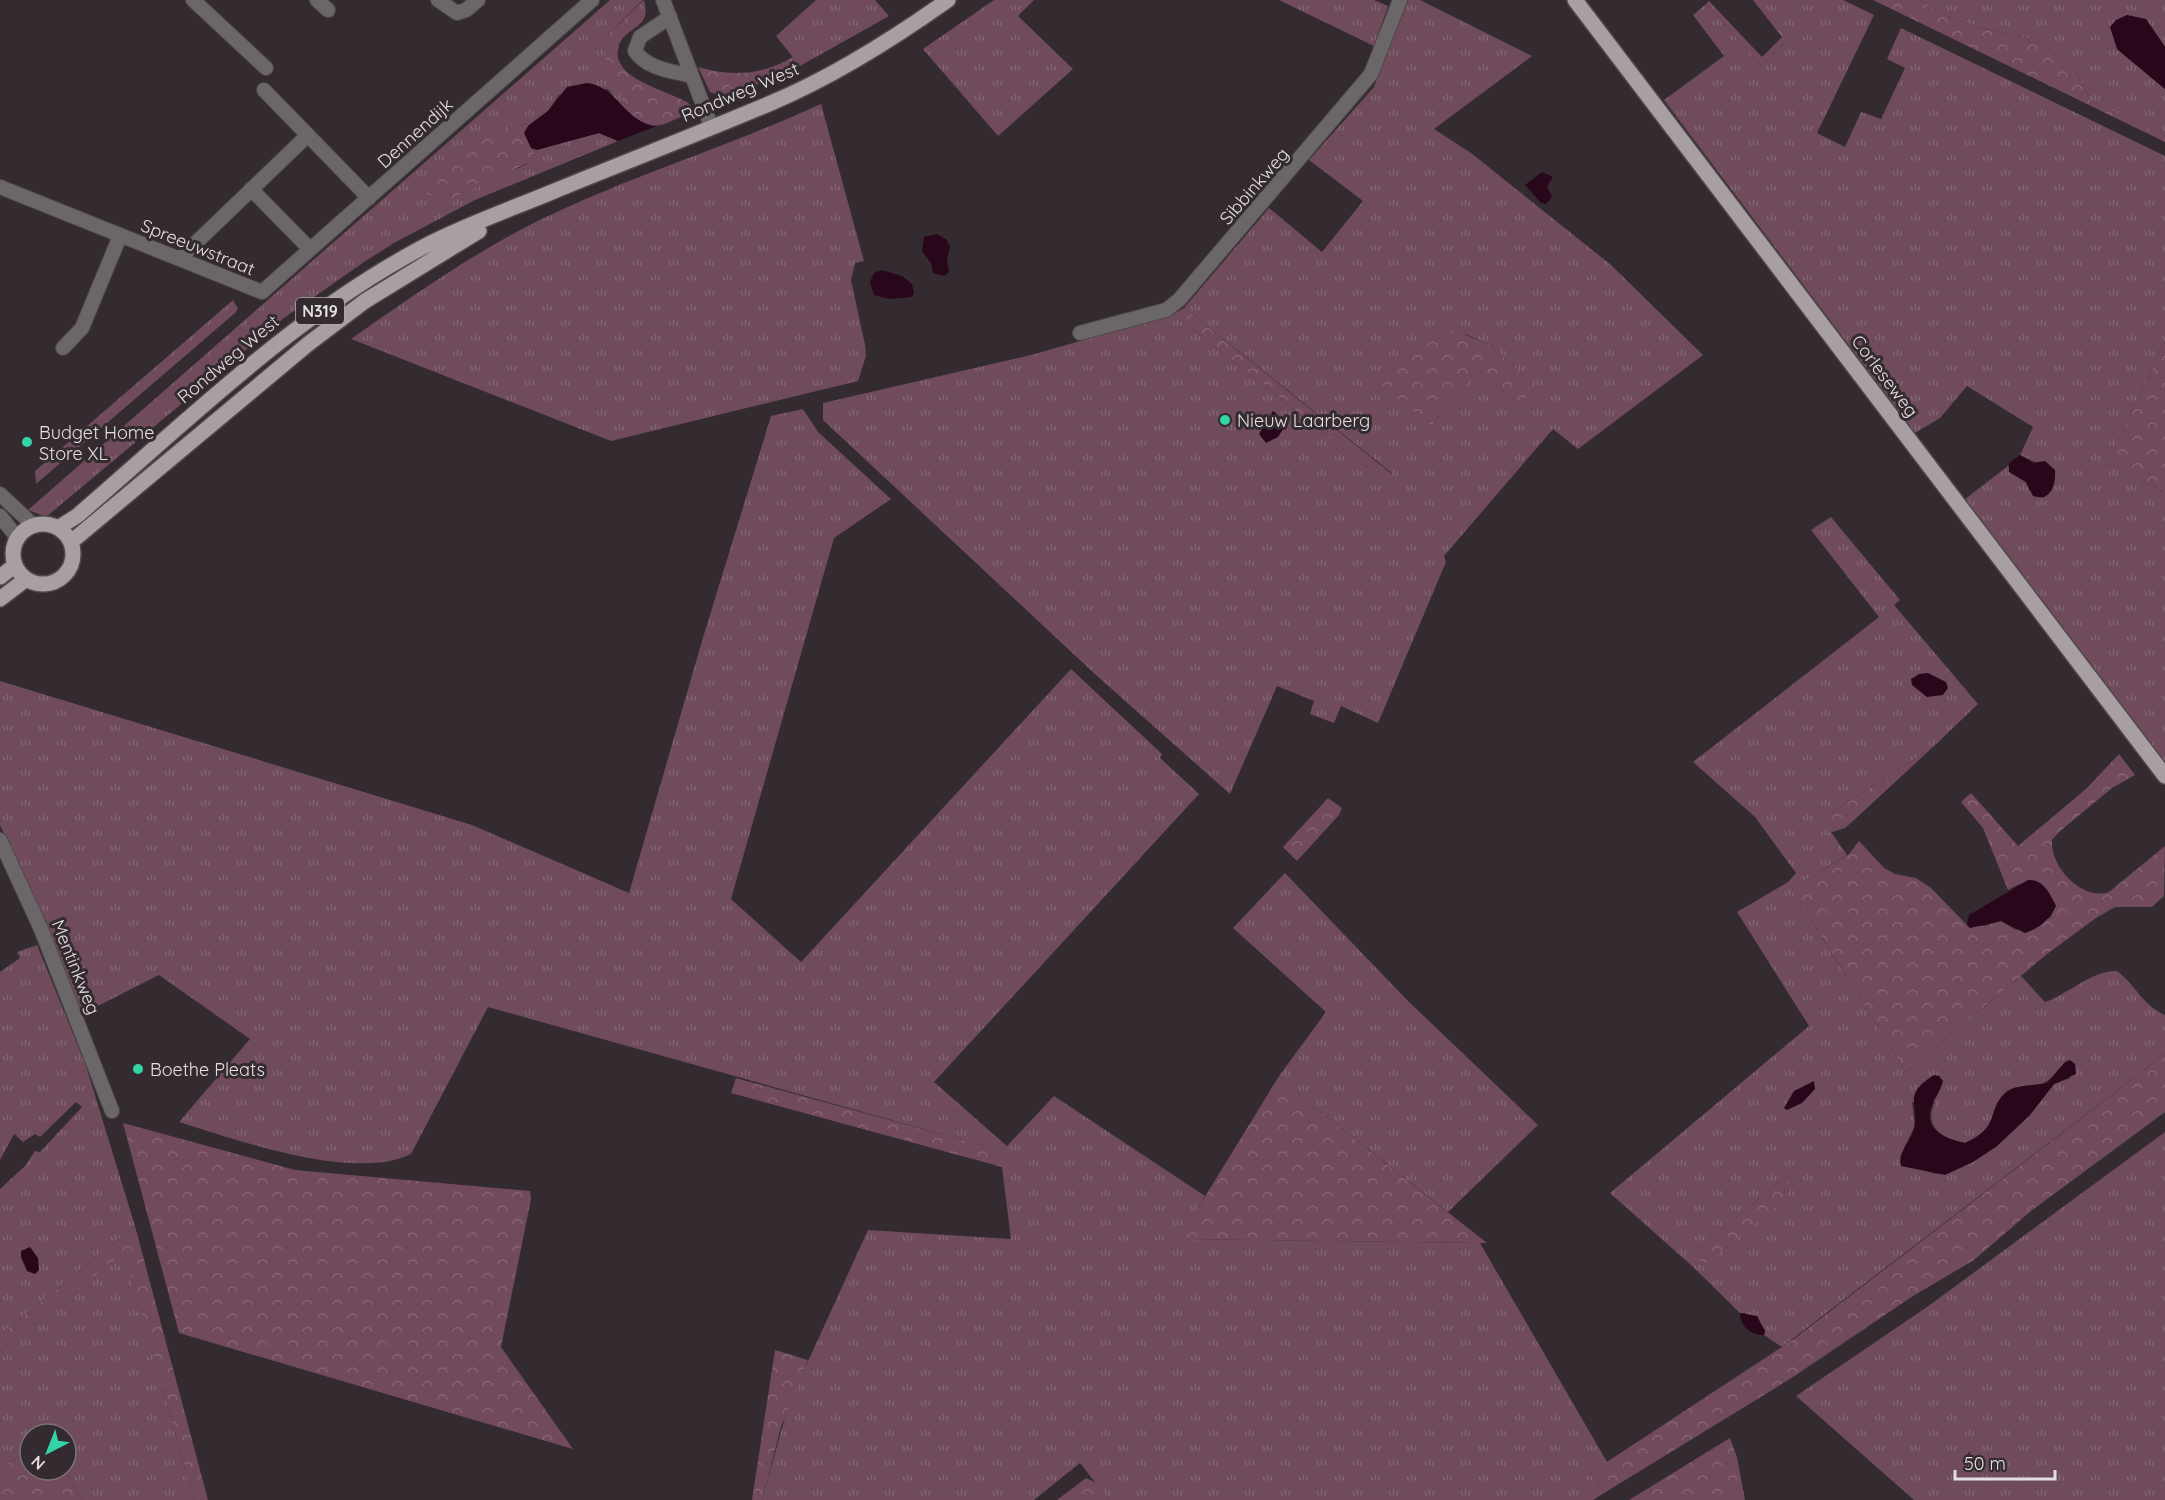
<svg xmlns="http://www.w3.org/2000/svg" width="2165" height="1500" viewBox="0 0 2165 1500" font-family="Quicksand,sans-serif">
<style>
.grass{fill:url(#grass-tufts);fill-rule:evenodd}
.forest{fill:url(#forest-crowns)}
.water{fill:#29071a}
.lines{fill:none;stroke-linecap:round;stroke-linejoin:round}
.minor-casing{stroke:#4f484b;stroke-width:16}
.major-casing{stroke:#4f484b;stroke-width:18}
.minor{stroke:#6b6768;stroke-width:14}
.major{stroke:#a89fa3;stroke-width:15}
.poi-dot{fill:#33d4a8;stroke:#332b2f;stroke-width:2}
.labels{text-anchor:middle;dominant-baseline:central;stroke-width:6;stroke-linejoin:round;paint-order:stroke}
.shield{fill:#332b2f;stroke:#afa9ac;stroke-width:1.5}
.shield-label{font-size:16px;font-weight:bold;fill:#e4dfe1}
.street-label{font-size:18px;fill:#e4dfe1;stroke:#332b2f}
.poi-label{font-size:18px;fill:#e4dfe1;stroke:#332b2f;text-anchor:start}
</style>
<defs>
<pattern id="grass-tufts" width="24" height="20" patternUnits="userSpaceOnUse" patternTransform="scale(1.5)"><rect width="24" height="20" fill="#6f4b5c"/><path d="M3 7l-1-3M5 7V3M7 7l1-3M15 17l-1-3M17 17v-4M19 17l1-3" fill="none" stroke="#836473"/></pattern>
<pattern id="forest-crowns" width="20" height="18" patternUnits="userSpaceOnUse" patternTransform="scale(1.5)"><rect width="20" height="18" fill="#724a5d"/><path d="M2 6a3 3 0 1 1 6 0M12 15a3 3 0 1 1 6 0" fill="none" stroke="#866474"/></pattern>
</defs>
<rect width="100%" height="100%" fill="#332b2f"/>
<path class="grass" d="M 610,0 L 643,0 L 605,37 C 606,73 620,96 643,123 L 625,112 L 608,89 L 559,95 L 548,111 L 530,124 L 507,127 L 426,193 L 519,168 L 532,161 L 535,149 L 599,133 L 618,141 L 475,200 L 394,243 L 364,262 L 284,318 L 46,517 L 28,510 Z
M 816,0 L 875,0 L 889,16 L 800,66 L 776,36 Z
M 994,0 L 1034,0 L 1018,16 L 1073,69 L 998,136 L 923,49 Z
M 1279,0 L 1374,0 L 1388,6 L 1374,46 Z
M 1405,0 L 1420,0 L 1532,56 L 1434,129 L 1471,153 L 1611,265 L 1703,355 L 1578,449 L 1553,429 L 1444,556 L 1446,562 L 1378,723 L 1341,706 L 1334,723 L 1310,714 L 1314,701 L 1277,686 L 1230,794 L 1097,676 L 823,420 L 823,403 L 1035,354 L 1173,314 L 1386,482 L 1392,473 L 1184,308 L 1269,208 L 1322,252 L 1363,201 L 1309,160 L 1374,87 ZM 1465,334 L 1490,345 L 1535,386 L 1521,405 L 1477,370 L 1431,426 Z
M 1760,0 L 1843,0 L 1874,15 L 1817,133 L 1845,147 L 1861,112 L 1881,119 L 1905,68 L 1887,59 L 1901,28 L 2165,156 L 2165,342 L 2108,463 L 2165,492 L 2165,762 L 1965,499 L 2008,466 L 2014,475 L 2026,482 L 2029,490 L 2043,498 C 2052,493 2054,487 2055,478 L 2037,463 L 2020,455 L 2033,427 L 1967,386 L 1940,418 L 1915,433 L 1664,100 L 1724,56 L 1693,15 L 1706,4 L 1762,66 L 1788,39 Z
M 1919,0 L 2165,0 L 2165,47 L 2146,19 L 2117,49 L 2165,89 L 2165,136 L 2091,101 L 2073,67 L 2035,40 L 1978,27 L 1947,16 Z
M 821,104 L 864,261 L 855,263 L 851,280 L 865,345 L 866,356 L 858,381 L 611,441 L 351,339 C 402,303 455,266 511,235 C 609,182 719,151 821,104 Z
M 233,300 L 238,309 L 235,313 L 36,484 L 35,471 Z
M 803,409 L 818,432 L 891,499 L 834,538 L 731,899 L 801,962 L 1071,669 L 1162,754 L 1160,758 L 1199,794 L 934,1082 L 1007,1146 L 1054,1096 L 1205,1196 L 1180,1239 L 1480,1243 L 1607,1462 L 1590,1473 L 1604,1493 L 1593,1500 L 1109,1500 L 1080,1463 L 1034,1500 L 762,1500 L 789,1403 L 868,1230 L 1011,1239 L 1002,1167 L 1002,1151 L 488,1007 L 411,1154 C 354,1182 237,1140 179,1122 L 250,1039 L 159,975 L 82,1014 L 43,917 L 0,825 L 0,681 L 472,825 L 629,893 L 702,641 L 771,416 Z
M 1831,517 L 1900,600 L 1894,605 L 1978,704 L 1933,747 L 1822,819 L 1847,855 L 1792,889 L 1906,1072 L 2021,976 L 2045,1002 C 2069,994 2092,970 2117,971 C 2136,985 2140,1003 2165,1015 L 2165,1054 L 1782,1347 L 1764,1335 L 1765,1330 L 1745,1313 L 1740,1313 L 1692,1266 L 1610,1193 L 1809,1026 L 1737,912 L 1788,882 L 1796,873 L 1755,817 L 1693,762 L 1879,617 L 1811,530 ZM 2059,1068 L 2071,1078 L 2054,1084 L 2029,1116 L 1936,1174 L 1927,1171 L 1904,1148 L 1915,1126 L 1912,1102 L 1935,1102 C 1923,1127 1942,1138 1965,1143 C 1978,1137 1990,1129 1995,1115 C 1997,1110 1997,1105 2001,1102 C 2022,1082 2045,1093 2059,1068 ZM 1785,1177 L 1789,1191 L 1693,1254 Z
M 1285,873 L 1408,1001 L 1538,1125 L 1448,1212 L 1294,1091 L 1279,1076 L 1326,1012 L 1233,928 Z
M 37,945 L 86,1066 L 135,1226 L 0,1335 L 0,1189 L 25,1166 L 35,1151 L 40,1152 L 82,1107 L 76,1102 L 40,1137 L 35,1134 L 23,1142 L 14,1134 L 0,1160 L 0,972 L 20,958 L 17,952 Z
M 2165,1132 L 2165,1500 L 1914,1500 L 1796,1396 L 1927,1307 Z
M 124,1251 L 194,1500 L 82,1500 L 64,1470 L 66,1470 L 66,1434 L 30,1434 L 30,1450 L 0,1468 L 0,1352 Z"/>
<path class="forest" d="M 644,0 C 653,32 623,24 618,49 C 612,81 673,91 691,105 L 687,114 C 675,119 660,129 647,125 C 634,122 612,82 608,69 C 605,59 605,47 605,37 Z
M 1753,0 L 1760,0 L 1764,4 L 1788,39 L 1762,66 L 1706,4 L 1709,1 L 1762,57 L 1782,37 Z
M 1873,0 L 1919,0 L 1947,16 L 1978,27 L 2035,40 L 2073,67 L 2091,101 L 2165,136 L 2165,142 Z
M 793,57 L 800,66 L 726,98 L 710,92 L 698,67 C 731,77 763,75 793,57 Z
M 530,124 L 531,148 L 535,149 L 532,161 L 446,201 L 425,193 L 471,148 L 507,127 Z
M 1184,308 L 1392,474 L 1386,482 L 1173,314 Z
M 1456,331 L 1490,345 L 1535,386 L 1521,405 L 1477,370 L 1431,426 L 1378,381 C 1408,348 1410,337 1456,331 Z
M 2165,342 L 2165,492 L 2108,463 Z
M 1933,747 L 1853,821 L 1845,828 L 1829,833 L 1822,819 Z
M 2119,754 L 2135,775 L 2112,788 L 2059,832 L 2052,840 C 2050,867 2082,901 2109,892 L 2165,846 L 2164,896 L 2152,907 L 2115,907 L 2096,918 L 2047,954 L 1906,1072 L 1792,889 L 1849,854 L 1859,841 L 1884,868 L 1895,874 L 1916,878 L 1931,888 L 1967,925 L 1984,926 L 2001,921 L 2016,930 L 2050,918 L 2056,906 C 2042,878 2036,875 2008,890 L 1983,828 L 1961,802 L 1971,793 L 2018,846 L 2086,789 Z
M 1328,798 L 1342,808 L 1339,815 L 1297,861 L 1283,847 Z
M 2165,1054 L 2165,1112 L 2031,1211 L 1974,1260 L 1913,1296 L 1790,1379 L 1604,1493 L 1590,1473 L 1794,1339 Z
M 1279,1076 L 1294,1091 L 1487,1243 L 1179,1239 Z
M 736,1078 L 1003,1151 L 1002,1167 L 731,1093 Z
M 123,1123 L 295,1170 L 530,1191 L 531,1199 L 501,1347 L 573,1449 L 179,1333 Z
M 1785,1177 L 1791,1186 L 1781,1203 L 1704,1265 L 1693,1254 Z
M 135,1226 L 208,1500 L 194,1500 L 124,1252 L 0,1352 L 0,1335 Z
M 775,1350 L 808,1360 L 781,1427 L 762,1500 L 752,1500 Z
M 1730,1438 L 1737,1457 L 1745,1500 L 1629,1500 Z
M 30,1450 L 30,1470 L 64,1470 L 82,1500 L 0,1500 L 0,1468 Z
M 1086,1478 L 1096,1483 L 1109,1500 L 1057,1500 Z"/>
<path class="water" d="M 2127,15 L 2146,19 L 2165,47 L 2165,89 L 2117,49 L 2110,27 L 2116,20 Z
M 587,83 C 618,86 625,124 657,126 L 618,141 L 599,133 L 537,150 L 531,148 L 524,133 L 528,126 L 548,111 L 567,87 Z
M 1542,172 L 1553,177 L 1547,186 L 1552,197 L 1546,204 L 1541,203 L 1525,185 Z
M 937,234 L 946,239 L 950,247 L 947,259 L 949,272 L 944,276 L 933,273 L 931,263 L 922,251 L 924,237 Z
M 882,270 L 902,276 L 912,284 L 914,294 L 911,297 L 889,299 L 874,295 L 870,282 L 874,273 Z
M 1273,411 L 1287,423 L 1278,437 L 1266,443 L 1259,434 Z
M 2020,455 L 2033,463 L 2045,461 L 2055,470 C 2056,484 2051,502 2033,496 L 2026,482 L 2009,472 L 2009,463 Z
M 1928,673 L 1946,682 L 1948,688 L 1943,695 L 1927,697 L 1912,685 L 1911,679 L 1919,674 Z
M 2028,880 C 2043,879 2050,894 2056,906 C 2049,920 2040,928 2025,933 L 2001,921 L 1970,928 L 1967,925 L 1969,915 Z
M 2070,1060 L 2075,1064 L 2076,1074 L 2054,1084 L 2029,1116 L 1996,1147 L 1973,1162 L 1945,1175 L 1901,1166 C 1897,1151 1911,1143 1914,1128 C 1920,1103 1901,1096 1934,1075 L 1939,1076 L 1943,1081 C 1940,1093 1932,1101 1930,1112 C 1926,1132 1950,1140 1965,1143 C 2001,1127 1986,1111 2005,1093 C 2015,1084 2034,1086 2047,1083 L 2065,1062 Z
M 1814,1081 L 1815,1089 L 1802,1103 L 1787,1110 L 1784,1108 L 1794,1091 Z
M 30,1247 L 38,1258 L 39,1270 L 35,1274 L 27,1271 L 21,1257 L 21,1251 Z
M 1740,1313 L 1757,1316 L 1765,1331 L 1764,1335 C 1751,1335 1740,1327 1740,1313 Z"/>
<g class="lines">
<g class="minor-casing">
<path id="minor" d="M 193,0 L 266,68
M 317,0 L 328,10
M 438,0 L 457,13 L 466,10 L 478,0
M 663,0 L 692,76 C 672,71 647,69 635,51 L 640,37 L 670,17
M 692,76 L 711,126
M 264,90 L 369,198
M 0,187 L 262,292 L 592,0
M 251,189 L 304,243
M 179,259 L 308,135
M 1080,333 L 1166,310 L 1179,300 L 1371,74 L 1400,0
M 63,348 L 82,328 L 120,236
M 0,494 L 33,525
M 0,516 L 17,537
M 0,840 L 41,929 L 112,1111"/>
</g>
<g class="major-casing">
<path id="major" d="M 1575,0 L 2165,776
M13 554a30 30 0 1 1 60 0a30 30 0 1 1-60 0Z
M 58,528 L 77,516 C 190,419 296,313 429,244 C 468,224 511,209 552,192 C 625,162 698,134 771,103 C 833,77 893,39 948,0
M 71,542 L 308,344 L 365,301 L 479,231
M 0,577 L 14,566
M 0,599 L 25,580"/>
</g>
<use href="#minor" class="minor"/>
<use href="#major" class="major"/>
</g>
<g class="poi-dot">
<circle cx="1225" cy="420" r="6"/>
<circle cx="27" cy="442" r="6"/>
<circle cx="138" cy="1069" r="6"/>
</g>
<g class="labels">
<rect class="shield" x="296" y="298" width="48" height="26" rx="4.5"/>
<g class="shield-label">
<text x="320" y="311">N319</text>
</g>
<g class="street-label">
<text transform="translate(740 92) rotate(-23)">Rondweg West</text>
<text transform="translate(415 133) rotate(-42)">Dennendijk</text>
<text transform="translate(1254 186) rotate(-49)">Sibbinkweg</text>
<text transform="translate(198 247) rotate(22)">Spreeuwstraat</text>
<text transform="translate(228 359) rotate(-40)">Rondweg West</text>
<text transform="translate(1885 376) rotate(53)">Corleseweg</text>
<text transform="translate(76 967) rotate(68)">Mentinkweg</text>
</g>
<g class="poi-label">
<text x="1237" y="420">Nieuw Laarberg</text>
<text x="39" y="432">Budget Home<tspan x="39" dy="21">Store XL</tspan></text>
<text x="150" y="1069">Boethe Pleats</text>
</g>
</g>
<g transform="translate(48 1452) rotate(222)"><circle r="28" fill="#332b2f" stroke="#7a7376" stroke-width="1.5"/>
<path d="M0-4.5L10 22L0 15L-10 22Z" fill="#33d4a8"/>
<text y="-9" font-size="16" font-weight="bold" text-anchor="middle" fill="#e4dfe1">N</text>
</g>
<path d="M1955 1470v9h100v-9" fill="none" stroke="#e4dfe1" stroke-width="3"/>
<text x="1964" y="1470" font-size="18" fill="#e4dfe1" stroke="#332b2f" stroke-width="4.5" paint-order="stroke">50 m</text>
</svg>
